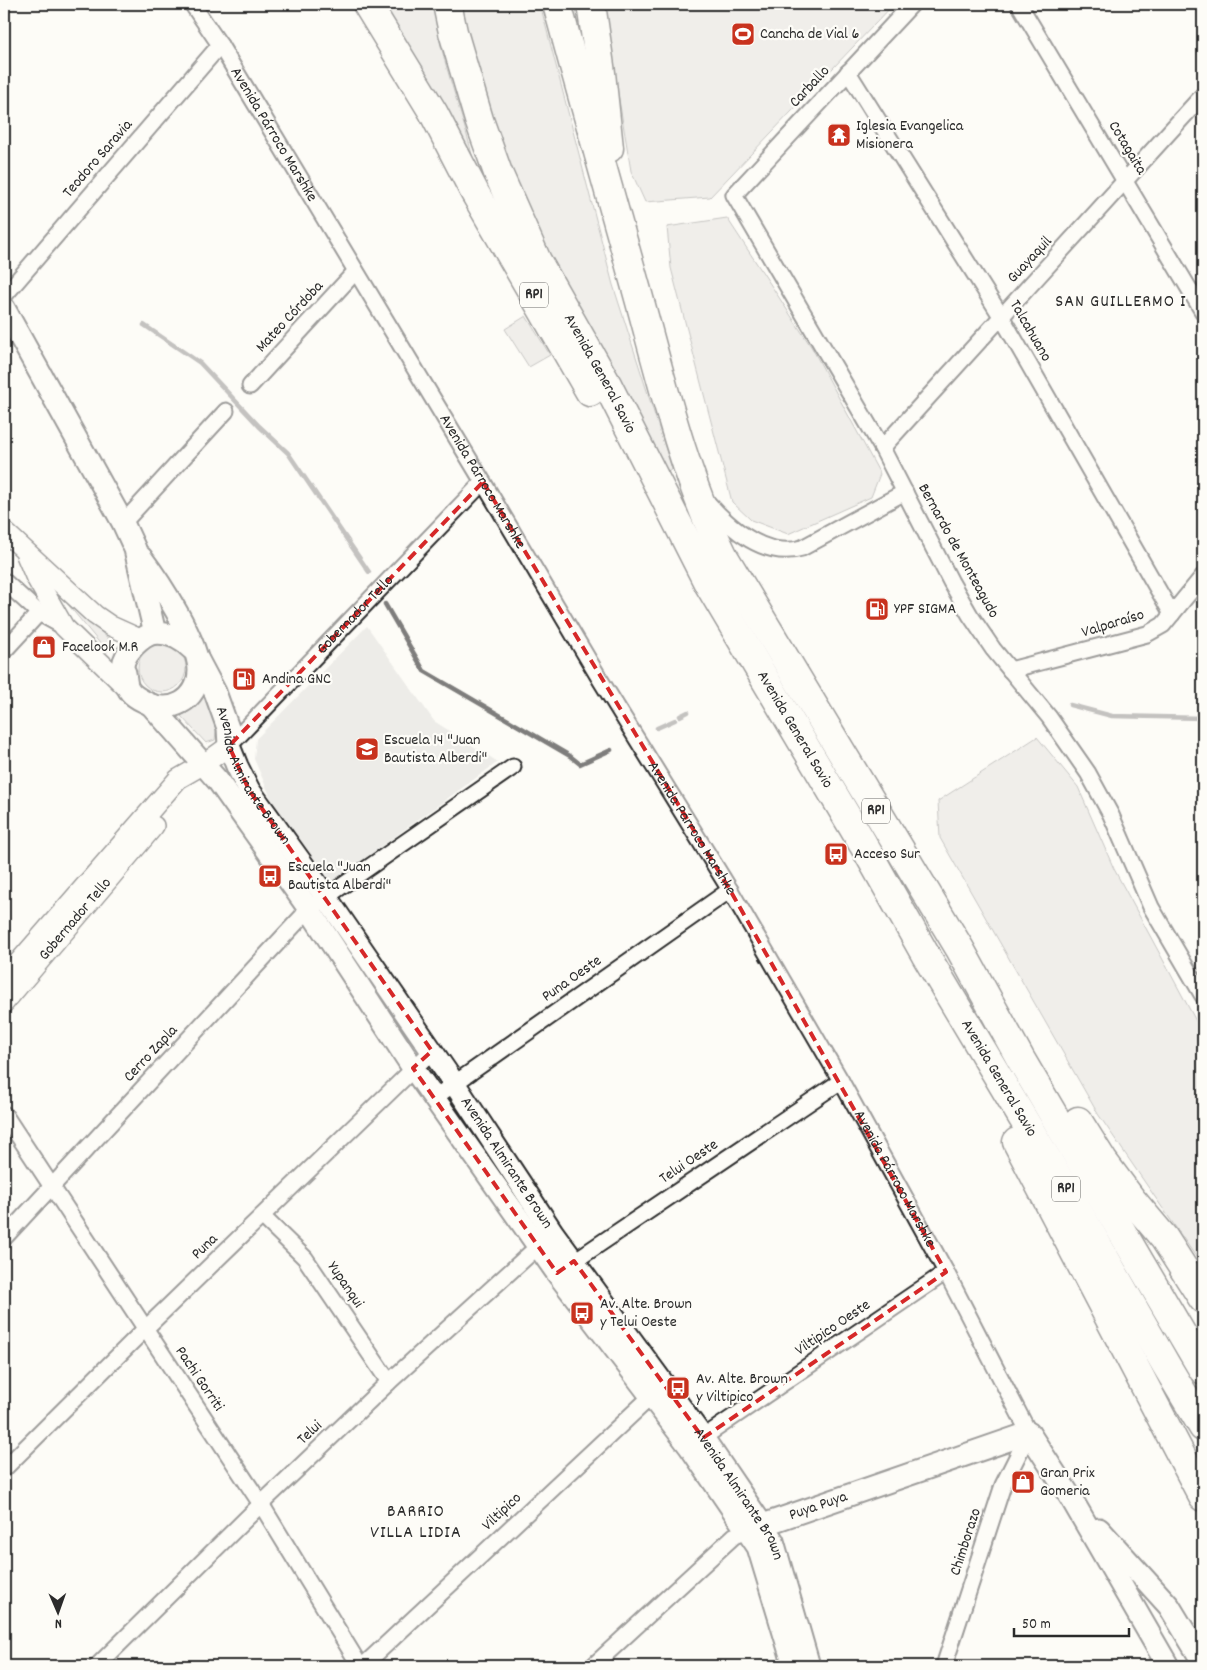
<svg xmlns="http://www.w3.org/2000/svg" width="1207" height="1670" viewBox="0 0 1207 1670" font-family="Dekko,sans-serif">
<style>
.built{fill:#edece8}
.green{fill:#dfdeda;stroke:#858482}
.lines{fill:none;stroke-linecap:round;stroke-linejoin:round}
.stream{stroke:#7e7d7b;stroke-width:4.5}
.minor-casing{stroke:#2b2b2b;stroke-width:19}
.tertiary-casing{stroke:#2b2b2b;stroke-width:22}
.secondary-casing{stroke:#2b2b2b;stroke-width:25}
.motorway-casing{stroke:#2b2b2b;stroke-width:31}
.minor{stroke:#fdfcf7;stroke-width:15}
.tertiary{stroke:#fdfcf7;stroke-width:19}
.secondary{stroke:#fdfcf7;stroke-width:21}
.motorway{stroke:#fdfcf7;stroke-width:28}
.marked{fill:none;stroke:#d62828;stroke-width:4;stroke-dasharray:10 6;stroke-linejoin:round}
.labels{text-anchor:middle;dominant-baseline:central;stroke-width:4.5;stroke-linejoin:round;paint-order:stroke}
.shield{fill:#fdfcf7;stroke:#6a6a68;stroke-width:1}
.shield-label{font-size:15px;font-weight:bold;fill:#2b2b2b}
.poi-label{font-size:16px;fill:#2b2b2b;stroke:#fdfcf7;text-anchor:start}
.street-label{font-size:16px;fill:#2b2b2b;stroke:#fdfcf7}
.neighbourhood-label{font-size:18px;letter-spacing:1px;fill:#2b2b2b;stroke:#fdfcf7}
</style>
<rect width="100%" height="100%" fill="#fdfcf7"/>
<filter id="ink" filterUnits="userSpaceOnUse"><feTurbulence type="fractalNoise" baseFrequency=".02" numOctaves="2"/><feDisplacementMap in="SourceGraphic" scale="10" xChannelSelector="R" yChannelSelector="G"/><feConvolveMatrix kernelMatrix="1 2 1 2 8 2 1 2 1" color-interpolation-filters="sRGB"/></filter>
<g filter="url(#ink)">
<path class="built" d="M 367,626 L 434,721 L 498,762 L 332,882 L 274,805 L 254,759 L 256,739 Z"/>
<path class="green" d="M 380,4 L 433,4 C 440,60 463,112 475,167 Z
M 459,4 L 540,4 L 613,285 L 672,469 L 668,472 L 611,377 L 505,171 Z
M 567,4 L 578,4 L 591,105 Z
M 603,4 L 894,4 L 710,197 L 645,202 L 631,171 Z
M 727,218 L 812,348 L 880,474 L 871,497 L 788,534 L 751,520 L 732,502 L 671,268 L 667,227 Z
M 526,316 L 550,355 L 529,367 L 505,329 Z
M 56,590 L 112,642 L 107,652 Z
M138 668a24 24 0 1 1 48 0a24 24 0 1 1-48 0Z
M 204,693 L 217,723 L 215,740 L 206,743 L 181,716 L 196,707 Z
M 1037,737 L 1078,787 L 1114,869 L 1203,1034 L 1203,1267 L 1098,1114 L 940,838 L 938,801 Z"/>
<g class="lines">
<path class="stream" d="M 144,325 L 200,363 L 259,426 L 288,453 L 369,572
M 385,604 L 424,671 L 570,756 L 580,764 L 611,750
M 1070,705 L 1112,716 L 1203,718
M 680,716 L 688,712
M 657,728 L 675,720"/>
<g class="minor-casing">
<g id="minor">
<path id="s1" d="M 192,4 L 220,45 L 483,482 L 601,681 L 730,890 L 841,1081 L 946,1272 L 1029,1433 L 1003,1485 L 944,1666"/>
<path d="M 912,4 L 734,195 L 882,448 L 951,582 L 970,615 L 993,649 L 1049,717 L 1088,773 L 1111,815 L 1151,907 L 1203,996"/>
<path d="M 1019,4 L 1203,312"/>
<path d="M 848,72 L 1001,316 L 1172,614"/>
<path d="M 4,296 L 220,45"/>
<path d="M 250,386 L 355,272"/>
<path d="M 882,448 L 1203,95"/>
<path d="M 707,502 C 731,529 765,559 802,548 L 905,492"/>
<path d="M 123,523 L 226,411"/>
<path d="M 4,581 L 39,613 L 64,627"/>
<path d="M 4,651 L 39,613"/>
<path d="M 1010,670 L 1147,634 L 1163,625 L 1203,576"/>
<path id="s2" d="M 229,746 L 483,482"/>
<path d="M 434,1098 L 730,890"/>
<path d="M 4,1114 L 261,1504 L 360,1666"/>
<path d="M 262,1216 L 305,1258 L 389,1382"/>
<path d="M 4,1238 L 309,909 L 513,767"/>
<path d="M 567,1266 L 841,1081"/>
<path d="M 695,1443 L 946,1272"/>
<path d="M 4,1469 L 145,1329 L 432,1051"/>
<path d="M 97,1666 L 261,1504 L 389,1382 L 545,1240"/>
<path d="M 363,1666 L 658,1390"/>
<path d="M 593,1666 L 734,1536 L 748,1530"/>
</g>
</g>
<g class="tertiary-casing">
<g id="tertiary">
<path d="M 4,531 L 95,615 L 111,626 L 142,640"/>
<path d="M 26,555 L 35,576 L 64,627 L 128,689"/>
<path d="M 4,979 L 178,779 L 204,764 L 229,746"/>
<path id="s3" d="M 4,1003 L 154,826"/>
</g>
</g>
<g class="secondary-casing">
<g id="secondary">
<path d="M 4,308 L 123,523 L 135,549 L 155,633"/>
<path d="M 141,557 C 159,581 199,642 199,671 C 198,701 170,715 145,702 C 139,699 131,695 128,688 C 126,684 126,678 125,673 C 124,671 123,668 123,666 C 124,653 143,634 156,633 C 171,633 183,640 193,650"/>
<path id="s4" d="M 198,660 L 215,692 L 228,728 L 229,746 L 237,766 L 249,790 L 326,897 L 454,1083 L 553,1233 L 703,1438 L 773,1541 L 809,1666"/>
<path d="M 151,705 L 218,781 L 309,909 L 413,1068 L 557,1273 L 690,1447 L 758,1547 L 794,1666"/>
<path id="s5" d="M 751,1529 L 1029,1433 L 1071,1498 L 1168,1666"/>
<path d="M 1099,1529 L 1169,1606 L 1203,1662"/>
</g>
</g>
<g class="motorway-casing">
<g id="motorway">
<path d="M 367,4 L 433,112 L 475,193 L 590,392"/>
<path id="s6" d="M 447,4 L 453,32 L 479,120 L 498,173 L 537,261 L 608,386 L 708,583 L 863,844 L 925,954 L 1074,1204 L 1166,1365 L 1203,1427"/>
<path d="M 557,4 C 583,100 610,196 637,291 C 662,381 683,473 724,557 L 960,949 L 1020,1058 L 1203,1370"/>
<path d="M 591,4 L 601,73 L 609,148"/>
<path d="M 1078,1121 L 1103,1161 L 1132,1200 L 1164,1238 L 1203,1299"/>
<path d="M 1017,1142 L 1203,1497"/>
</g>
</g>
<use href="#minor" class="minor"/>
<use href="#tertiary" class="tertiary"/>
<use href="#secondary" class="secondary"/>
<use href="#motorway" class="motorway"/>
</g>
</g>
<path d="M0 0H1207V1670H0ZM 483,482 L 730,890 L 946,1272 L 703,1438 L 574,1261 L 557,1273 L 413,1068 L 432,1051 L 249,790 L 229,746 Z" fill="#fdfcf7" fill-opacity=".55" fill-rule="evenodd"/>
<path class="marked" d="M 483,482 L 730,890 L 946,1272 L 703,1438 L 574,1261 L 557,1273 L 413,1068 L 432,1051 L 249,790 L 229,746 Z"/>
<defs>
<g id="stadium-square" transform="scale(1.25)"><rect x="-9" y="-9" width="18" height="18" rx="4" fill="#c8321e" stroke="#fdfcf7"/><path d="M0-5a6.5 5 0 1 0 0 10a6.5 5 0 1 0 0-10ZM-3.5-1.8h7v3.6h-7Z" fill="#fff"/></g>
<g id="temple-square" transform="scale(1.25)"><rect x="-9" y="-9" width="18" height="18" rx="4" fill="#c8321e" stroke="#fdfcf7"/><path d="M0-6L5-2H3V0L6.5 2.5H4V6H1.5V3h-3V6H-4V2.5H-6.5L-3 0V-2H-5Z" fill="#fff"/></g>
<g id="fuel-square" transform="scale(1.25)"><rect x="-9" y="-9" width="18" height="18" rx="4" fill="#c8321e" stroke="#fdfcf7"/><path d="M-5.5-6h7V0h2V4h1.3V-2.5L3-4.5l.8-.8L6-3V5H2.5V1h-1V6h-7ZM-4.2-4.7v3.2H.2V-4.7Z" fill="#fff"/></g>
<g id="shop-square" transform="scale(1.25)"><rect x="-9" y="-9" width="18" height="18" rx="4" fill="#c8321e" stroke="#fdfcf7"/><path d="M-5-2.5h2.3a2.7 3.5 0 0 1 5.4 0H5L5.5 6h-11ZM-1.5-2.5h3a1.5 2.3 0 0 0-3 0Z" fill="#fff"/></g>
<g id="school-square" transform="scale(1.25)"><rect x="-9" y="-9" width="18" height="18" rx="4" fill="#c8321e" stroke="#fdfcf7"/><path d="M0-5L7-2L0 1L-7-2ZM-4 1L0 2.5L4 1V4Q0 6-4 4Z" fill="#fff"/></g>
<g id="bus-square" transform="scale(1.25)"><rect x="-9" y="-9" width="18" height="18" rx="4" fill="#c8321e" stroke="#fdfcf7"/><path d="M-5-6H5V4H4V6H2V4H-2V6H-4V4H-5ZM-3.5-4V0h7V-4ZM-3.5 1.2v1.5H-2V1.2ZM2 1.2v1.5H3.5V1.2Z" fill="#fff"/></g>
</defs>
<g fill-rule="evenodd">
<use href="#stadium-square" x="743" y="34"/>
<use href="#temple-square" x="839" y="135"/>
<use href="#fuel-square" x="877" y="609"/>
<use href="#shop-square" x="44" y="647"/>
<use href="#fuel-square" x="244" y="679"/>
<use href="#school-square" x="367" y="749"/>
<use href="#bus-square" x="836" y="854"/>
<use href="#bus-square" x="270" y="876"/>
<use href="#bus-square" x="582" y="1313"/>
<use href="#bus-square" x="678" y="1388"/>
<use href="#shop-square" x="1023" y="1482"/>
</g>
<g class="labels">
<g class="shield">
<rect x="520" y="282.5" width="28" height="25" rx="4"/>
<rect x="862" y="798.5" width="28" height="25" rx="4"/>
<rect x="1052" y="1176.5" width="28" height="25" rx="4"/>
</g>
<g class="shield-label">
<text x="534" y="295">RP1</text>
<text x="876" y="811">RP1</text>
<text x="1066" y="1189">RP1</text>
</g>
<g class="poi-label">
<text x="760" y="34">Cancha de Vial 6</text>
<text x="856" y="126">Iglesia Evangelica<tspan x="856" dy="18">Misionera</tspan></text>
<text x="894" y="609">YPF SIGMA</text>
<text x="62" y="647">Facelook M.R</text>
<text x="262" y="679">Andina GNC</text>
<text x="384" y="740">Escuela 14 "Juan<tspan x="384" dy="18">Bautista Alberdi"</tspan></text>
<text x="854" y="854">Acceso Sur</text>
<text x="288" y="867">Escuela "Juan<tspan x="288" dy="18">Bautista Alberdi"</tspan></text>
<text x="600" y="1304">Av. Alte. Brown<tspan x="600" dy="18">y Telui Oeste</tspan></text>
<text x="696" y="1379">Av. Alte. Brown<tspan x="696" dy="18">y Viltipico</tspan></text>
<text x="1040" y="1473">Gran Prix<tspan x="1040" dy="18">Gomeria</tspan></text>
</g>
<g class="street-label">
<text transform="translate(810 87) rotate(-47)">Carballo</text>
<text stroke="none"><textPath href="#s1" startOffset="154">Avenida Párroco Marshke</textPath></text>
<text transform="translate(1127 148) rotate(59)">Cotagaita</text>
<text transform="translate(98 159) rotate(-49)">Teodoro Saravia</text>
<text transform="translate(1030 260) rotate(-47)">Guayaquil</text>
<text transform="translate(290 317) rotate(-47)">Mateo Córdoba</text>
<text transform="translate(1030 331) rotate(60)">Talcahuano</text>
<text stroke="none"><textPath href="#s6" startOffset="402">Avenida General Savio</textPath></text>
<text stroke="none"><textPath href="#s1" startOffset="559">Avenida Párroco Marshke</textPath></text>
<text transform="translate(958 551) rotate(61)">Bernardo de Monteagudo</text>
<text stroke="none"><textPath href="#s2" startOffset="182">Gobernador Tello</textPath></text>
<text transform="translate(1113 624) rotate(-17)">Valparaíso</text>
<text stroke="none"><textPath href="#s6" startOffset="808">Avenida General Savio</textPath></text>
<text stroke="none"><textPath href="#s4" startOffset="129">Avenida Almirante Brown</textPath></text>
<text stroke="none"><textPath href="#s1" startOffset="964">Avenida Párroco Marshke</textPath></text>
<text stroke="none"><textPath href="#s3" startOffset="110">Gobernador Tello</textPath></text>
<text transform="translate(572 979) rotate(-35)">Puna Oeste</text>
<text transform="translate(151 1054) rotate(-47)">Cerro Zapla</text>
<text stroke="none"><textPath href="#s6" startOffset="1212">Avenida General Savio</textPath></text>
<text stroke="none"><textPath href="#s4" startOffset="594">Avenida Almirante Brown</textPath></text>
<text transform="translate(689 1162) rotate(-34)">Telui Oeste</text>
<text stroke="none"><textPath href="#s1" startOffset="1369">Avenida Párroco Marshke</textPath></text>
<text transform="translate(205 1247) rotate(-44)">Puna</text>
<text transform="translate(345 1285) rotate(56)">Yupanqui</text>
<text transform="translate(833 1328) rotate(-34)">Viltipico Oeste</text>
<text transform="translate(199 1379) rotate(56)">Pachi Gorriti</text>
<text transform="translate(310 1433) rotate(-43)">Telui</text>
<text stroke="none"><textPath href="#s4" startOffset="999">Avenida Almirante Brown</textPath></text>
<text stroke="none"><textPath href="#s5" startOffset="71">Puya Puya</textPath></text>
<text transform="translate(502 1512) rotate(-43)">Viltipico</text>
<text transform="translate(966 1542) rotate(-72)">Chimborazo</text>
</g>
<g class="neighbourhood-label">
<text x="1121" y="302">SAN GUILLERMO I</text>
<text x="416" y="1512">BARRIO<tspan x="416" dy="21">VILLA LIDIA</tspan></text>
</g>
</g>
<rect width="1207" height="1670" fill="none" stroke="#fdfcf7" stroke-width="20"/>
<rect x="10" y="10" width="1187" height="1650" fill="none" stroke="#2b2b2b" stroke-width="2" filter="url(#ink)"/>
<g transform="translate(58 1612) rotate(178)" stroke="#fdfcf7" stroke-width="4" paint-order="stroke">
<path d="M0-4L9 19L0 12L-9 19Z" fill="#2b2b2b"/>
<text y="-8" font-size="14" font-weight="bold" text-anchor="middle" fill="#2b2b2b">N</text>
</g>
<path d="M1014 1628v8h115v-8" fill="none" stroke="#2b2b2b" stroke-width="2.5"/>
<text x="1022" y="1628" font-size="15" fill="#2b2b2b" stroke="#fdfcf7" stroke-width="4" paint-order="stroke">50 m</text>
</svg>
